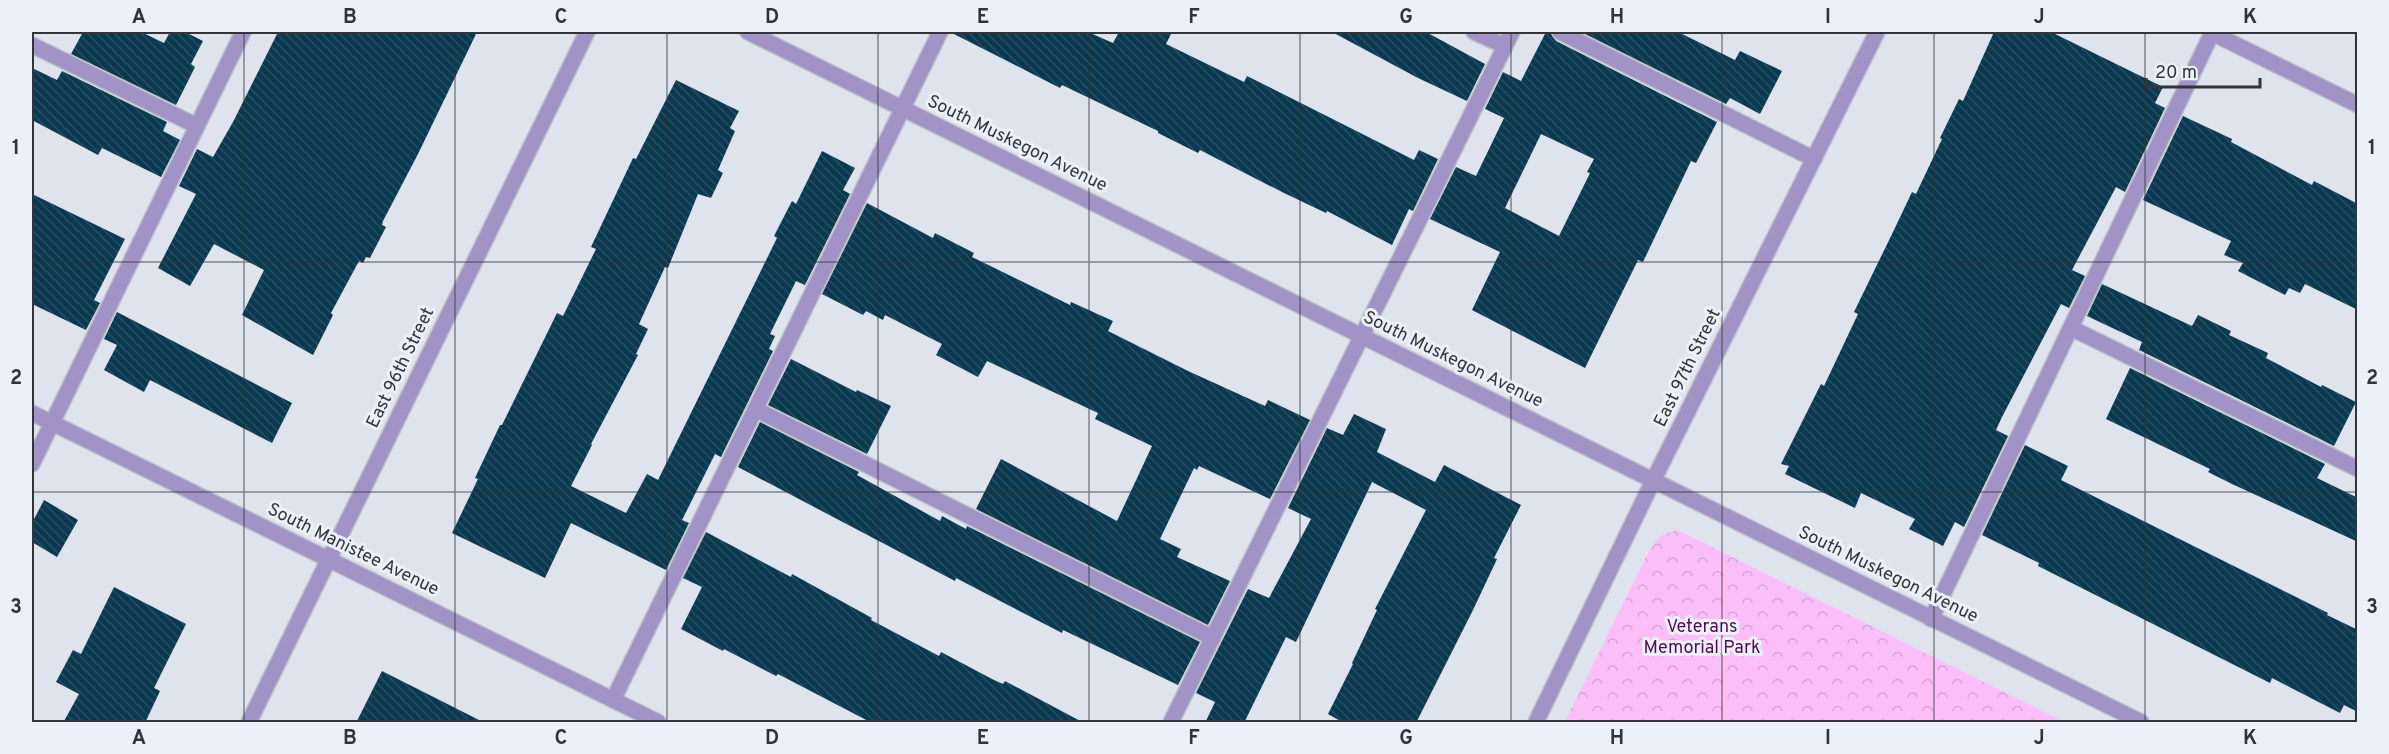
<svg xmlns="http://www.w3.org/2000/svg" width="2389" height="754" viewBox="0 0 2389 754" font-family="Overpass,sans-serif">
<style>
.park{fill:url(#park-crowns)}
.building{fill:url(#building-back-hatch);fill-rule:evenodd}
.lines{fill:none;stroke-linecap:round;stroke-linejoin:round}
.lane-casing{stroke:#bcc0c9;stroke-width:18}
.street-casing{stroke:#bcc0c9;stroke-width:18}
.lane{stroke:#a193c5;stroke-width:15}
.street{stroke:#a193c5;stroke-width:15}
.grid{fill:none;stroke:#323437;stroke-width:1.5;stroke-opacity:0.55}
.labels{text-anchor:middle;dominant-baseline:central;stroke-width:6;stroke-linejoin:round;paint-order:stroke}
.street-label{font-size:18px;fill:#323437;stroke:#ecf0fb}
.park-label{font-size:18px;fill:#530b53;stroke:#ecf0fb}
.neatline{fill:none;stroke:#323437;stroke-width:2}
.grid-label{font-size:20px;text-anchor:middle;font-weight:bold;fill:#323437}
</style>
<defs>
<pattern id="park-crowns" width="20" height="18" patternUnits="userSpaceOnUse" patternTransform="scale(1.5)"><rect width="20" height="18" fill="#fbbef8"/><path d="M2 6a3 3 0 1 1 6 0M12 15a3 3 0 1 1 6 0" fill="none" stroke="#d8a4d5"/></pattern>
<pattern id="building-back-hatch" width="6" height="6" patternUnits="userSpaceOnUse" patternTransform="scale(1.5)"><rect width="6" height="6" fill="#0a3950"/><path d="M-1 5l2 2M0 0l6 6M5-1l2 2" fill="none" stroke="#264e61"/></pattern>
</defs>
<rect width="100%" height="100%" fill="#dee3ee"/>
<path class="park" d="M 1677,530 L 1692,537 L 2064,722 L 1565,722 L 1650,549 L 1660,536 Z"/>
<path class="building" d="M 83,32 L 141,32 L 164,43 L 170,32 L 185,32 L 203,41 L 191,64 L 195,67 L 176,105 L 71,54 Z
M 278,32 L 477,32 L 418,154 L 383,221 L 382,225 L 386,227 L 370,258 L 366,257 L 363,263 L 359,261 L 331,313 L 333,315 L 313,355 L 242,315 L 264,270 L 214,244 L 190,286 L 158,268 L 196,194 L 179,186 L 197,149 L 213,157 L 233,122 Z
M 950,32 L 1088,32 L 1113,43 L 1119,32 L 1172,32 L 1166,44 L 1244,82 L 1247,76 L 1414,160 L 1419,150 L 1438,159 L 1413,211 L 1409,209 L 1392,245 L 1327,211 L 1326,213 L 1282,192 L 1200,150 L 1198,153 L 1158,133 L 1158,131 L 1062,85 L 1060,88 Z
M 1332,32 L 1426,32 L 1485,64 L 1467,101 L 1418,78 Z
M 1546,32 L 1550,32 L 1556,41 L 1717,122 L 1696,163 L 1691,161 L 1643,262 L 1638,260 L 1585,368 L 1472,310 L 1500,252 L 1430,219 L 1456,167 L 1476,176 L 1504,118 L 1485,109 L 1503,72 L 1521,81 ZM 1541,134 L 1594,159 L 1587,172 L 1590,173 L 1559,236 L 1505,208 Z
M 1581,32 L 1678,32 L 1735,60 L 1740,51 L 1782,71 L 1760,114 L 1730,98 L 1726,104 Z
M 1994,32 L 2051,32 L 2163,87 L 2155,103 L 2165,108 L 2125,192 L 2116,187 L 2072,270 L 2085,276 L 2069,308 L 2061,304 L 2002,417 L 1996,430 L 2008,436 L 1964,527 L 1955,522 L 1943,546 L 1909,529 L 1915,519 L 1861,493 L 1855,508 L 1785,474 L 1789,466 L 1781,464 L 1821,384 L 1824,386 L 1858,314 L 1854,312 L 1893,232 L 1912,192 L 1916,194 L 1942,139 L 1940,138 L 1959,99 L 1963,101 Z
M 32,68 L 57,80 L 62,71 L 167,122 L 163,131 L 180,140 L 161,177 L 102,148 L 98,155 L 32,120 Z
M 676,80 L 739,111 L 730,128 L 735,131 L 718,170 L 723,173 L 711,198 L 698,194 L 668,268 L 665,267 L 639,324 L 648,329 L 636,354 L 638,355 L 591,444 L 592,445 L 571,486 L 626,513 L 647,474 L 658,480 L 777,238 L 774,236 L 792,201 L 796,204 L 822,151 L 855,168 L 843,190 L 850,194 L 805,285 L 796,281 L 770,334 L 775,336 L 769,349 L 773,351 L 721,457 L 715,454 L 682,520 L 689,523 L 666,570 L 571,523 L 545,578 L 452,533 L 478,479 L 475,478 L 500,425 L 502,425 L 557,313 L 563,316 L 596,249 L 591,247 L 633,158 L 636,159 Z
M 2183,116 L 2232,139 L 2231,142 L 2312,185 L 2314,181 L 2358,204 L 2358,310 L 2305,284 L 2300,293 L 2289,288 L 2285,295 L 2238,271 L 2243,263 L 2224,255 L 2231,241 L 2143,200 Z
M 32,194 L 125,239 L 94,300 L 100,303 L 86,330 L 32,304 Z
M 867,203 L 933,238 L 935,233 L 974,253 L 972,257 L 1070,305 L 1071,302 L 1113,321 L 1108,331 L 1188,371 L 1265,406 L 1268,400 L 1310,420 L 1270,499 L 1199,466 L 1197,470 L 1194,468 L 1160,539 L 1181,549 L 1177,557 L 1230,581 L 1208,625 L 976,509 L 1001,459 L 1117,521 L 1152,446 L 1095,419 L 1098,413 L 987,361 L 978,377 L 936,355 L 942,344 L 885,315 L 883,320 L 866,311 L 863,315 L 822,294 Z
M 2102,284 L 2192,326 L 2198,315 L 2231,331 L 2229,335 L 2268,353 L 2266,358 L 2321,387 L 2322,385 L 2356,402 L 2334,446 L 2139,350 L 2142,342 L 2087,316 Z
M 117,312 L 292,403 L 272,443 L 150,380 L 144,392 L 104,370 L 117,345 L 104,339 Z
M 791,359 L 856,392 L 857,390 L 891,406 L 867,454 L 768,405 Z
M 2130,368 L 2325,464 L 2317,478 L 2358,498 L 2358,542 L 2232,484 L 2208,472 L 2210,469 L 2106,419 Z
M 1354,414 L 1386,429 L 1377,452 L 1435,482 L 1444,465 L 1521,505 L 1494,558 L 1497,559 L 1473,610 L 1416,723 L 1344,723 L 1328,714 L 1353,664 L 1352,663 L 1377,610 L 1375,609 L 1426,510 L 1372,482 L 1296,642 L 1286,637 L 1244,723 L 1205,723 L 1215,702 L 1196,693 L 1248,589 L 1269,598 L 1311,519 L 1288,508 L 1327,428 L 1343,435 Z
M 760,422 L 859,472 L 857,475 L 940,521 L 942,516 L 966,529 L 967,526 L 1200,642 L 1178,685 L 1063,630 L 1062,633 L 956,578 L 955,581 L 738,467 Z
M 2025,445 L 2068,466 L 2061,480 L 2328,613 L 2327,615 L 2358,630 L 2358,712 L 2344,705 L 2340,713 L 2272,678 L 2270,683 L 2038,566 L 2039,563 L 1982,535 Z
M 44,500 L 78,520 L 57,557 L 32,542 L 32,523 Z
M 706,532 L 791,577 L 792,574 L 872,618 L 871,620 L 939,656 L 941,652 L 992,679 L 1003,684 L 1005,681 L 1084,723 L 872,723 L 778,674 L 776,676 L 724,649 L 723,651 L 681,629 L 702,587 L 683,578 Z
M 114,587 L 186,624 L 154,688 L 160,691 L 145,723 L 63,723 L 79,694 L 56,682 L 73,650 L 81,654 Z
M 382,671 L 485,723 L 356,723 Z"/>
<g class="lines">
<g class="lane-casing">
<path id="lane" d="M 1474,32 L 1505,46
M 1560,32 L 1814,159
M 32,45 L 197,126
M 2071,328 L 2358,469
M 755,409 L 1213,638
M 32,464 L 243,32
M 1931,619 L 2212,33
M 613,700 L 940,32
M 1171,722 L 1512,32"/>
</g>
<g class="street-casing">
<path id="street" d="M 748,32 L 2141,722
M 2210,32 L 2358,105
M 32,413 L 658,722
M 249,722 L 587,32
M 1536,722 L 1653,481 L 1877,32"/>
</g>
<use href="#lane" class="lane"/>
<use href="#street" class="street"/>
</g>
<path class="grid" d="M 244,32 L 244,722M 455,32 L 455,722M 667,32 L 667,722M 878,32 L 878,722M 1089,32 L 1089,722M 1300,32 L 1300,722M 1511,32 L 1511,722M 1722,32 L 1722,722M 1934,32 L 1934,722M 2145,32 L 2145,722M 32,262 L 2358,262M 32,492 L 2358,492"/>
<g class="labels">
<g class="street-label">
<text transform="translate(1017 144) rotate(26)">South Muskegon Avenue</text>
<text transform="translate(1453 360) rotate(26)">South Muskegon Avenue</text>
<text transform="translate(401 368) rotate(-64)">East 96th Street</text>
<text transform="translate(1688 368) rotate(-64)">East 97th Street</text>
<text transform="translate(353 550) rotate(26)">South Manistee Avenue</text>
<text transform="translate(1888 575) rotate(26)">South Muskegon Avenue</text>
</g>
<g class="park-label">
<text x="1702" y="627">Veterans<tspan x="1702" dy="21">Memorial Park</tspan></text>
</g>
</g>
<rect width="2389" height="754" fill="none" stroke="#ecf0fb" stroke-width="66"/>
<path d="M2146 78v9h114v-9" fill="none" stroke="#323437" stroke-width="3"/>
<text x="2155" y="78" font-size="18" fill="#323437" stroke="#ecf0fb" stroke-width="4.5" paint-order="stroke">20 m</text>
<rect x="33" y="33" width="2323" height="688" class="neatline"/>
<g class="grid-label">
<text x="139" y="23">A</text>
<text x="350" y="23">B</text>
<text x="561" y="23">C</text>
<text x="772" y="23">D</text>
<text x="983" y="23">E</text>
<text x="1194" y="23">F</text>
<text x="1406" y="23">G</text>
<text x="1617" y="23">H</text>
<text x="1828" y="23">I</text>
<text x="2039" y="23">J</text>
<text x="2250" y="23">K</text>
<text x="16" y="154">1</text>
<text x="2372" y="154">1</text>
<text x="16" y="384">2</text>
<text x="2372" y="384">2</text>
<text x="16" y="613">3</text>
<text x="2372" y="613">3</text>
<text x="139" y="744">A</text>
<text x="350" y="744">B</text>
<text x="561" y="744">C</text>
<text x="772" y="744">D</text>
<text x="983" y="744">E</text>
<text x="1194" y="744">F</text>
<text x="1406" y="744">G</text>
<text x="1617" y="744">H</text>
<text x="1828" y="744">I</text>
<text x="2039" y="744">J</text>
<text x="2250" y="744">K</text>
</g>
</svg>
